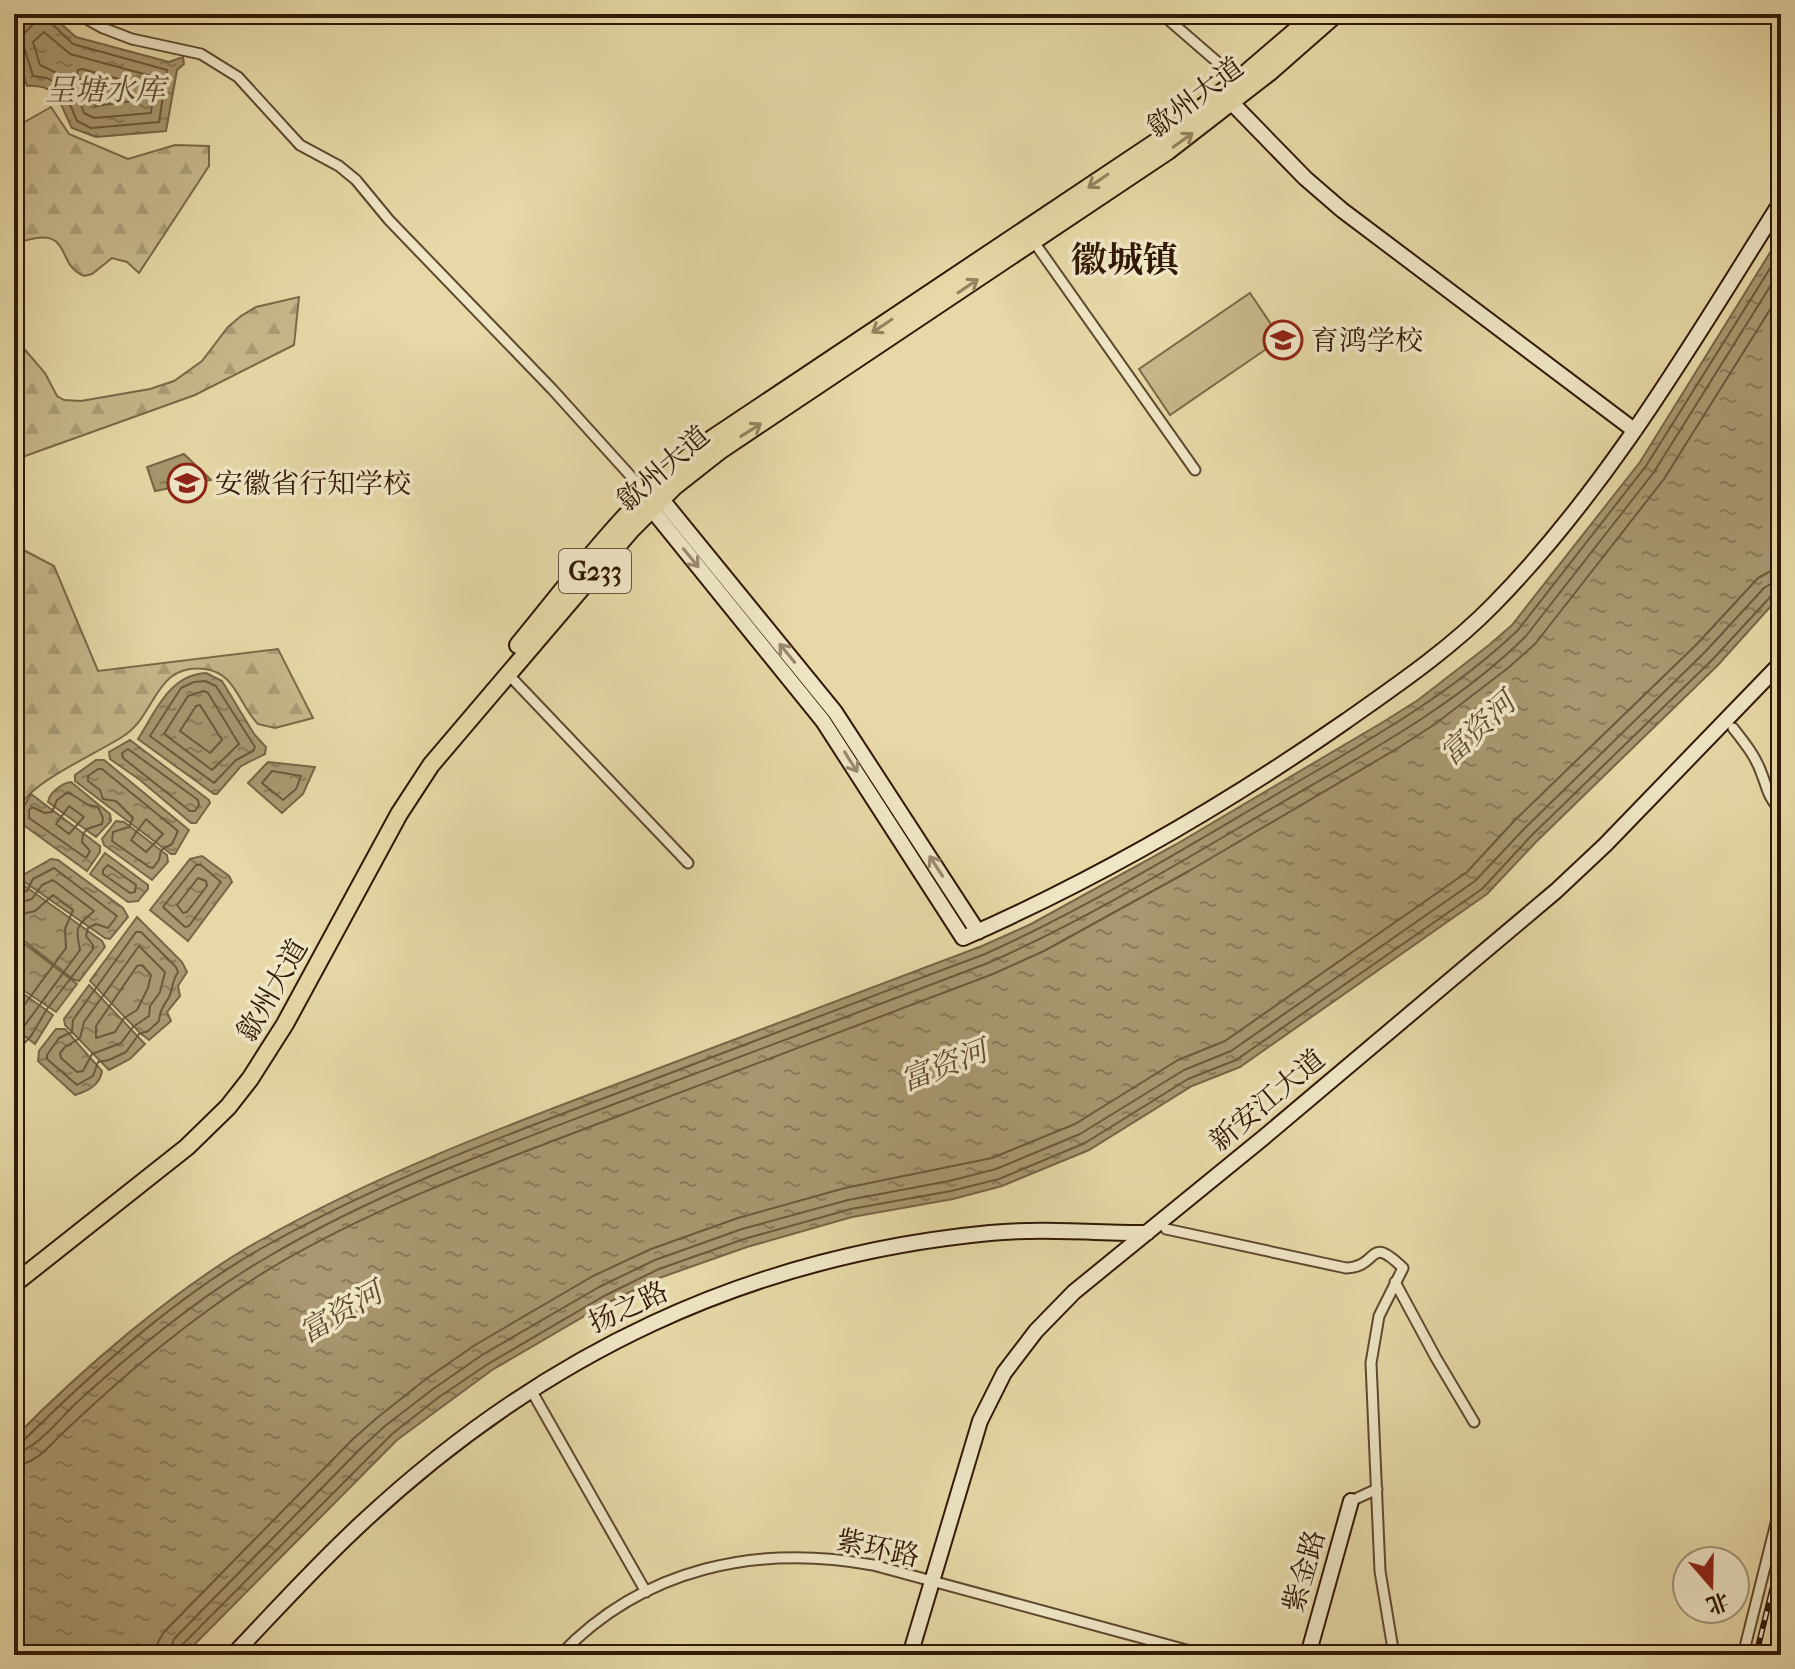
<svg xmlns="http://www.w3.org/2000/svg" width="1795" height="1669" viewBox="0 0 1795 1669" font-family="'IM FELL French Canon','Noto Serif SC',serif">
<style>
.forest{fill:url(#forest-firs);stroke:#7c6849;stroke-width:2}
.pitch{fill:#c7b88c;stroke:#7c6849;stroke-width:2}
.water{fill:url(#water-ripples);stroke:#786446;stroke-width:2}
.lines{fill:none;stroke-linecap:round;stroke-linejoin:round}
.shore{stroke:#6c583b;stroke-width:2}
.street-casing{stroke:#5e482e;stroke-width:13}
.secondary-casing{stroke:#311806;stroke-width:18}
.highway-casing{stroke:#311806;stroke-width:20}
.street{stroke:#efe6c6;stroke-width:9}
.secondary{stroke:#efe6c6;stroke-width:14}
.highway{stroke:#e6d9a7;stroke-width:16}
.rail-casing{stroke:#311806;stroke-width:6}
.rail{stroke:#efe6c6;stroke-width:3;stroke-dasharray:9;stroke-linecap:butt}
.oneway{stroke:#95825f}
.oneway2{stroke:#9a8970}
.labels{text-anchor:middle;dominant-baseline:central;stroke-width:7;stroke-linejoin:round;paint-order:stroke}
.shield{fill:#efe6c6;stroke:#6a5640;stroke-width:2}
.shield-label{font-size:26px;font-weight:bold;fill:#311806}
.street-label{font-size:28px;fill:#311806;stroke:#efe6c6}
.poi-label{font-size:28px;fill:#311806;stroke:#efe6c6;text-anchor:start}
.water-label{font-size:30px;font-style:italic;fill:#614b30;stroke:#efe6c6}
.district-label{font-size:36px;font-weight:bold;fill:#311806;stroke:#efe6c6}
</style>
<defs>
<pattern id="forest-firs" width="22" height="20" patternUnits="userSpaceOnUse" patternTransform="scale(2)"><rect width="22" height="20" fill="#c7b88c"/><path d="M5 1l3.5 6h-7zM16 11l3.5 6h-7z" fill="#ab9d77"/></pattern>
<pattern id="water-ripples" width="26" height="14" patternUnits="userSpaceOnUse" patternTransform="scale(2)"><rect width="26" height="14" fill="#a89770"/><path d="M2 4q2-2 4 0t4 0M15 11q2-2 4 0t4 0" fill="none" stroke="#897a5a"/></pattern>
</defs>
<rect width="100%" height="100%" fill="#e6d9a7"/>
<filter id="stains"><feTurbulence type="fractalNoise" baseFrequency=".0025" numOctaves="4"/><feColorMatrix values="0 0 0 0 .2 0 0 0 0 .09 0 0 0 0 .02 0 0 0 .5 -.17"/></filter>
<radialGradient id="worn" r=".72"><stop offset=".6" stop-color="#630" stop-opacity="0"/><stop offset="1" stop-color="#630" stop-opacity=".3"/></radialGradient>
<path class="forest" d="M 51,107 L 69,134 L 128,159 L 175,145 L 209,146 L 209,166 L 139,273 L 127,262 L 112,258 L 92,274 L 84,276 C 53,264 76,221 14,244 L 14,128 Z
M 299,297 L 294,345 L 195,395 L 14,460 L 14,337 L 45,373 L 57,396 L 64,400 L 81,401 L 150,389 L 174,381 L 202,361 L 228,327 L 241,316 L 256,307 Z
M 14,545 L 54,566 L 98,671 L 278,649 L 313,718 L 275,728 L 258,724 C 239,705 236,673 205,669 C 155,663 157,713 125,735 C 102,751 30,782 21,806 L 14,864 Z"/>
<path class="pitch" d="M 1250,293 L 1281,339 L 1170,415 L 1139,369 Z"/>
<path class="water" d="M 34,14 L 50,14 L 76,37 L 169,62 L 183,57 L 184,64 L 177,70 L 166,131 L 96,137 L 72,128 C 59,104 60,84 27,86 L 14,46 L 14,34 Z
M 1781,235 L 1781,595 L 1718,665 L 1536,842 L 1487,894 L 1240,1067 L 1192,1086 L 1089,1150 L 1002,1186 L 953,1199 L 852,1217 L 747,1247 L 662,1277 L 607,1303 L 492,1370 L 397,1440 L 184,1655 L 14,1655 L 14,1438 C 82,1369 174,1289 259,1241 C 375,1175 500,1128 625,1081 C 744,1036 863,991 982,946 L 1031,924 L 1175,845 L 1383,722 L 1418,700 L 1489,645 L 1512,625 L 1640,462 Z
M 184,454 L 211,480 L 155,491 L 147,467 Z
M 206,673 L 222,681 L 254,734 L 266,747 L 265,754 L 241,766 L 217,794 L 214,794 L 138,739 C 156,711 169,675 206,673 Z
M 130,740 L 209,800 L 210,803 L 196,823 L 191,823 L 140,780 L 110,759 L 109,752 Z
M 96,760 L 104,760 L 189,830 L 175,854 L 171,854 L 75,781 L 75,775 Z
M 268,762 L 315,767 L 303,794 L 282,813 L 248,783 Z
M 71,782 L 110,814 L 111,821 L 96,837 L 48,802 C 49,793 62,783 71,782 Z
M 31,794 L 100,846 L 100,852 L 87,871 L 22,824 L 20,813 Z
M 116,821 L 124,822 L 167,855 L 168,862 L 152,880 L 104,845 L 102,839 Z
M 105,853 L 148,885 L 148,889 L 138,901 L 128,902 L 90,874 Z
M 202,856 L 229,876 L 232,882 L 188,941 L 150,910 L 190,859 Z
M 51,859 L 58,860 L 123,908 L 128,917 L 110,939 L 105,938 L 23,881 L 23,875 Z
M 22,884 L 102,941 L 105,947 L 79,981 L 73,979 L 14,933 L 14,890 Z
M 137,917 L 182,962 L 187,972 L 178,986 L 180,996 L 167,1012 L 171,1021 L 149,1040 L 140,1033 L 90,981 Z
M 14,936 L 77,984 L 56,1012 L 14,984 Z
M 89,985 L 145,1044 L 130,1059 L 109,1070 L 65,1025 L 64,1019 Z
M 14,987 L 53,1015 L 35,1044 L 14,1028 Z
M 56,1029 L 65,1029 L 102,1071 C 100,1085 88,1091 75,1095 L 38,1061 L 39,1051 Z"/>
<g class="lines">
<path class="shore" d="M 39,14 L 41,16 L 19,39 L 18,43 L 25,50 L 33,76 L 47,78 L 56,83 L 69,102 L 77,121 L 91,128 L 159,122 L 167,70 L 73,44 L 44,16 L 46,14
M 44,32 L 70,54 L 155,77 L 151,113 L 94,118 L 84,113 L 78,97 L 63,76 L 40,65 L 33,42 Z
M 82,69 L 141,85 L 143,88 L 141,100 L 95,106 L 77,74 L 78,70 Z
M 205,681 L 216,686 L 255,747 L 253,751 L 236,760 L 214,783 L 150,736 L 181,688 L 194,682 Z
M 204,691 L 208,693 L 239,744 L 212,770 L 164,734 L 188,696 Z
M 200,705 L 222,740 L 210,753 L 180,731 L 196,706 Z
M 128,749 L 198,800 L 199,805 L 195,811 L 190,811 L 123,758 L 122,753 Z
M 98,769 L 102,769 L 178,831 L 172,844 L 161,850 L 159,860 L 153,868 L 149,867 L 112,841 L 113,832 L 129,827 L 133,818 L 116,801 L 103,799 L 100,790 L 88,781 L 88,776 Z
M 272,771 L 301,776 L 296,789 L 283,800 L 262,783 Z
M 68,792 L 88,805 L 98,807 L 103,818 L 102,824 L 87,829 L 83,834 L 82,842 L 90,851 L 86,858 L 29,818 L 29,810 L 32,807 L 45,813 L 52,812 L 57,800 Z
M 69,806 L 84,817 L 69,834 L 56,824 Z
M 146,819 L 163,834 L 146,852 L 131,840 Z
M 108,865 L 136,885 L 135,892 L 130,893 L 103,874 L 103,870 Z
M 196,865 L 201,865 L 221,882 L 189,926 L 185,927 L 163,907 Z
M 198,878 L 206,881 L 207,886 L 187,912 L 183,913 L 177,905 Z
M 14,893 L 27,891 L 33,879 L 54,868 L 117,916 L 108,928 L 96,924 L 88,928 L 86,936 L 93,945 L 93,949 L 47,1009 L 31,1036 L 14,1054
M 14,904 L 32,899 L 42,885 L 53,880 L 94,911 C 76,927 75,926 80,950 L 14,1040
M 14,916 L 35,911 L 53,895 L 73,910 L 65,929 L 66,948 L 14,1019
M 136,932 L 141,932 L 176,967 L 178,972 C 171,983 173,990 169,997 C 163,1007 160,1010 159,1021 L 148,1031 L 139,1034 L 126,1052 L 109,1060 L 98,1062 L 93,1076 L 77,1085 L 47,1059 L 47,1055 L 59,1038 L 72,1032 L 73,1020 Z
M 139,946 L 165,972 L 160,992 L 150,1006 L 149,1016 L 133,1027 L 121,1043 L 92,1054 L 83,1071 L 77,1072 L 61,1058 L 60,1053 L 65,1047 L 80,1038 L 84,1022 Z
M 142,965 L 151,975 L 148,988 L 137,1010 L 124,1018 L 115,1032 L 96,1038 L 96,1026 L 137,966 Z
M 14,1443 L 23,1441 C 95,1370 174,1298 262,1248 C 377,1183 500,1137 623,1091 C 743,1045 864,999 985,954 C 1083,910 1175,854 1267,800 C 1354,748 1445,700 1518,630 L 1646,466 L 1781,251
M 14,1453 C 33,1452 60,1419 74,1405 C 133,1351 197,1298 266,1258 C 373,1194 493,1150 609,1106 C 735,1059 862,1011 988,963 C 1088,919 1182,861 1276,806 C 1361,756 1456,706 1526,636 L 1654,472 L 1781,269
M 14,1465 C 37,1465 51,1443 67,1429 C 129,1370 197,1313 271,1268 C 373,1207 497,1162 608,1120 C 736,1071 864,1023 993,974 L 1044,951 L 1189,871 L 1398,748 L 1435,724 L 1508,668 L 1535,644 L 1664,479 L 1781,292
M 156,1655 L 158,1642 L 164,1632 L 353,1439 L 378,1417 L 426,1379 L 475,1345 L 593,1276 L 651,1249 L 738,1218 L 845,1188 L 992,1158 L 1075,1124 L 1178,1060 L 1225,1041 L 1467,872 L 1515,820 L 1697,644 L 1758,578 L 1769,572 L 1781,570
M 168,1655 L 174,1639 L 361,1448 L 385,1426 L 433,1389 L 482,1355 L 599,1287 L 655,1260 L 742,1229 L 848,1200 L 949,1181 L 996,1169 L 1080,1134 L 1184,1070 L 1231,1051 L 1475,881 L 1524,829 L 1705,652 L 1764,588 L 1772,583 L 1781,582
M 179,1655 L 181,1646 L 392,1434 L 439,1397 L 488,1364 L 604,1296 L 659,1269 L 744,1239 L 851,1209 L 951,1191 L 999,1179 L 1085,1143 L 1188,1079 L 1236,1060 L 1482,889 L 1531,836 L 1713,659 L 1772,595 L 1781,592"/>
<g class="street-casing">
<path id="street" d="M 78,14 L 103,28 L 132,39 L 201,54 L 238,77 L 300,145 L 339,166 L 356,180 L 389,220 L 552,389 L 646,493
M 1162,14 L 1238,80
M 1034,242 L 1195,470
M 507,673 L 688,863
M 1733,728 C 1743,741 1755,755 1761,772 C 1769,792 1766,793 1781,812
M 1166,1229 L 1346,1268 C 1380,1267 1367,1233 1403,1268 L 1379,1316 L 1371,1363 L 1380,1571 L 1394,1655
M 1395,1282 L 1436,1358 L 1474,1422
M 531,1390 L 646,1592
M 1351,1501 L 1377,1489
M 560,1655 C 644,1567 758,1544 873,1565 L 1205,1655
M 1743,1655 L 1781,1503"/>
</g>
<g class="secondary-casing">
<path id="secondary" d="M 1232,103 L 1305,178 L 1342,210 L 1634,430
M 655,491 L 835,712 L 978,932
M 645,501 L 823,721 L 963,938 C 1098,879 1225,805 1346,721 C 1397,685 1450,649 1493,605 C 1609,487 1693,341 1781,202
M 233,1655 C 276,1610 318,1563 364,1521 C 542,1355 747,1256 990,1233 C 1041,1228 1095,1233 1147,1233
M 910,1655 L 980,1421 L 1004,1373 L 1036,1331 L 1074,1292 L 1263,1138 L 1556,891 L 1605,845 L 1781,663
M 1308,1655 L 1351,1501"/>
</g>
<g class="highway-casing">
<path id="highway" d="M 518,645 C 579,571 634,494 713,438 L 1159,140 L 1238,80 L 1315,14
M 14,1284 L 187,1147 L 228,1107 L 250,1079 L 285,1024 L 399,814 L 431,765 L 631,530 L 674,487 L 721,450 L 1168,151 L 1270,72 L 1336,14"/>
</g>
<use href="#street" class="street"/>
<use href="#secondary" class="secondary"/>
<use href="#highway" class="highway"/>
<g class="rail-casing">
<path id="rail" d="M 1756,1655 L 1781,1554"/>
</g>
<use href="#rail" class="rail"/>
</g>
<defs><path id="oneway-shaft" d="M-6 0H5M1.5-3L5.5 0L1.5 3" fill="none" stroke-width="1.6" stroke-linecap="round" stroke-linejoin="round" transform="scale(2)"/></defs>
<g class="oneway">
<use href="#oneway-shaft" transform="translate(1183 140) rotate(-36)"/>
<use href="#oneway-shaft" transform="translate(1098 181) rotate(146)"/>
<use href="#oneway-shaft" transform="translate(968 286) rotate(-34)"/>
<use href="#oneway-shaft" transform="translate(882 326) rotate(146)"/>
<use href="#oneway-shaft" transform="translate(751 430) rotate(-32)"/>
</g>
<g class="oneway2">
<use href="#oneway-shaft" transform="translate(691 558) rotate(51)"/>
<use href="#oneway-shaft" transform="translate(787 653) rotate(-129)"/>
<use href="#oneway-shaft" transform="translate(851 762) rotate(58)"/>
<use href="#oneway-shaft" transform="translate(936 866) rotate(-123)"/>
</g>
<defs>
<g id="school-ring" transform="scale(2)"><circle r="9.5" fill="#efe6c6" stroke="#8f2418" stroke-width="1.5"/><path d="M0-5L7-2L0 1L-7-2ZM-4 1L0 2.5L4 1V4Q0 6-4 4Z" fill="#8f2418"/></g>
</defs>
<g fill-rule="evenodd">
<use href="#school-ring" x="1283" y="340"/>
<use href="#school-ring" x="187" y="483"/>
</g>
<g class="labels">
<rect class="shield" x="559" y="549" width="72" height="44" rx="6"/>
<g class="shield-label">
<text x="595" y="571">G233</text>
</g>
<g class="street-label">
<text transform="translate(1195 97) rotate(-37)">歙州大道</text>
<text transform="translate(663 468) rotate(-41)">歙州大道</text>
<text transform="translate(272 990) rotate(-60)">歙州大道</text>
<text transform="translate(1267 1100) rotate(-40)">新安江大道</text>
<text transform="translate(628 1307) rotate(-25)">扬之路</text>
<text transform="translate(878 1548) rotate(12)">紫环路</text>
<text transform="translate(1304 1571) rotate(-74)">紫金路</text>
</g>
<g class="poi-label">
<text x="1311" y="340">育鸿学校</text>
<text x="215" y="483">安徽省行知学校</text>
</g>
<g class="water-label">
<text x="105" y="90">呈塘水库</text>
<text transform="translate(1478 729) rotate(-43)">富资河</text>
<text transform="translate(944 1066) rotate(-21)">富资河</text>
<text transform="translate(341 1313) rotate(-30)">富资河</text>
</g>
<g class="district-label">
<text x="1125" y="260">徽城镇</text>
</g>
</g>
<rect width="1795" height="1669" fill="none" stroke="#e6d9a7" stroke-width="48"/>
<rect x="16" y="16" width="1763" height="1637" fill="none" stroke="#311806" stroke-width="4"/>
<rect x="24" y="24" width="1747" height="1621" fill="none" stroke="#311806" stroke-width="2"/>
<g transform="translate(1711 1585) rotate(160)"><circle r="38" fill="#efe6c6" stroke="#a39479" stroke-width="2"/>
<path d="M0-6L14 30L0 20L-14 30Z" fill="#8f2418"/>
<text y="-12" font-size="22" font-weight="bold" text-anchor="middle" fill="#311806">北</text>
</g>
<rect width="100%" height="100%" filter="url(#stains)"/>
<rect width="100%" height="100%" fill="url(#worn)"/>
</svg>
